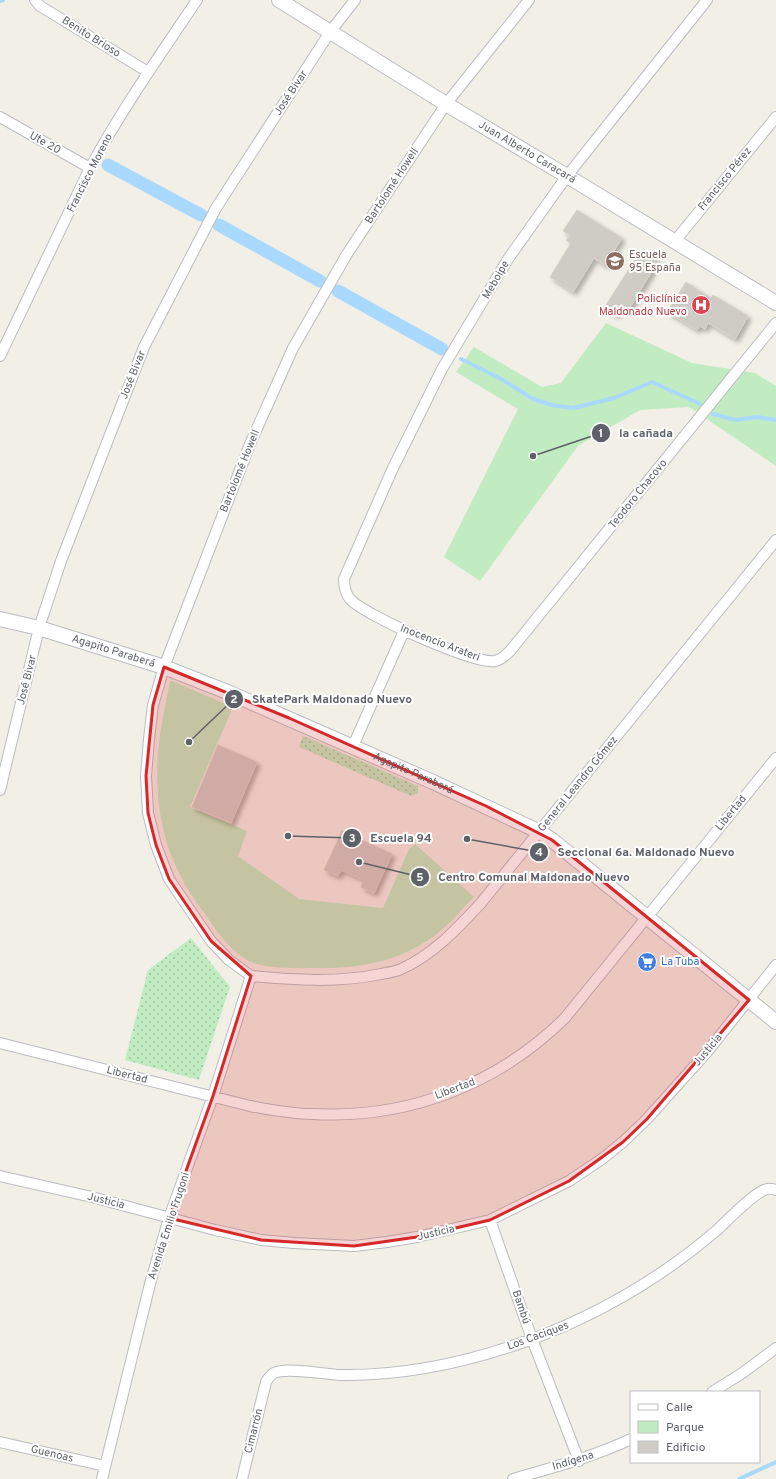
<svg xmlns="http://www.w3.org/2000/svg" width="776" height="1479" viewBox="0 0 776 1479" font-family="Overpass,sans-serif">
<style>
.grass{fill:url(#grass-dots)}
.park{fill:#c1ebc1}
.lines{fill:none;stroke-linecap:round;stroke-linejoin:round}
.stream{stroke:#a9d9ff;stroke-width:4}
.canal{stroke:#a9d9ff;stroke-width:13}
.building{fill:#cfccc5;stroke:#d7d1c4;filter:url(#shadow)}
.street-casing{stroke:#b9bcc1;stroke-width:12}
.secondary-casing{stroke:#babdc3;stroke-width:16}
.street{stroke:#fff;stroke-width:10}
.secondary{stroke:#fff;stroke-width:14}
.marked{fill:#d62828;fill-opacity:0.2;stroke:#d62828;stroke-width:3;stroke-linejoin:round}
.labels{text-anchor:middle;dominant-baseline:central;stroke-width:4;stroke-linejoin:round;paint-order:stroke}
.street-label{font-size:11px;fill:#5e6268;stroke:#fff}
.education-label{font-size:11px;fill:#785e54;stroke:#fff;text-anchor:start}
.health-label{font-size:11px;fill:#be3a42;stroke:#fff;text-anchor:end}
.shop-label{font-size:11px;fill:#366cbe;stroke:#fff;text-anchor:start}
.leader{fill:none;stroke:#5e6268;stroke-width:1.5}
.callout-dot{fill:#5e6268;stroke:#fff;stroke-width:1.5}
.mark-label{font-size:12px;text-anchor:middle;font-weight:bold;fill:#fff}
.callout-label{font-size:12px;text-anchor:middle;font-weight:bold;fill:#5e6268;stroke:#fff;stroke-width:4;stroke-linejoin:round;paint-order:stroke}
</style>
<defs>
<pattern id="grass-dots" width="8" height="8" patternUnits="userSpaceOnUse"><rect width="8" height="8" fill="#c1ebc1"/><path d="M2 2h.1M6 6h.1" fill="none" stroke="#a0c2a1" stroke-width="1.8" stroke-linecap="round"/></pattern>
<filter id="shadow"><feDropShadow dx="3.5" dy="3.5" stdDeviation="2" flood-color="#0004"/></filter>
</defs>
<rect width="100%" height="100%" fill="#f2efe7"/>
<path class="grass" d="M 303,736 L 418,786 L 418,793 L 411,796 L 299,747 Z
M 191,938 L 230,987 L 199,1080 L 125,1060 L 148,970 Z"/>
<path class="park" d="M 606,323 L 692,363 L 755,373 L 776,386 L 776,466 L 689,407 L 640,410 L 578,446 L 480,581 L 444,557 L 518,409 L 456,372 L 474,347 L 542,387 L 561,383 Z
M 170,681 L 172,681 L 233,707 L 190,807 L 247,831 L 238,856 L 299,899 L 383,908 L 409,849 L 415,844 L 474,897 C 462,909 451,923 438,933 C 404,960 361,969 319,968 C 298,968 265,970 247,960 C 229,950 216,930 205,914 C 195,901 186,888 179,873 C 159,833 154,788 159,744 C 161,723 166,702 170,681 Z"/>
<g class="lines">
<path class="stream" d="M 0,1 L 3,0
M 461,359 L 503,380 L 533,399 L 552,405 L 573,408 L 614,398 L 652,382 L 700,404
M 713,414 L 736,420 L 757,417 L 776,420
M 739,1479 L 776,1462"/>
<path class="canal" d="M 108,165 L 201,215
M 219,225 L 320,281
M 338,291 L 442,349"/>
</g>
<path class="building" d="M 577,210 L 622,238 L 605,265 L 594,258 L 573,292 L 550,277 L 571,243 L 566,240 L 570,235 L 563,231 Z
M 647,254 L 658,261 L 629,309 L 622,305 L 616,315 L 604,308 L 638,255 L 644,258 Z
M 686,282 L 711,298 L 713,295 L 748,316 L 735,339 L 708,323 L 705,329 L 700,326 L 697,330 L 667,312 Z
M 218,745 L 257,762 L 231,823 L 192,807 Z
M 342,831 L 392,854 L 374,893 L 361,887 L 364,880 L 341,870 L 338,876 L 324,870 Z"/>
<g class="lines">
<g class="street-casing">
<path id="street" d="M 35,0 L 40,6 L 148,72
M 707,0 L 567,176 L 508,259 L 442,369 L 393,468 L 344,579 C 344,587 345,593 350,599 C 364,615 475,665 495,661 C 501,660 506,655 510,651 L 776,323
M 0,117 L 90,168
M 675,241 L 776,117
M 0,356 L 90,168 C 122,109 160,55 197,0
M 353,746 L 404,631
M 0,790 L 39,628 L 61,561 L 144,347 L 216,208 L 330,32 L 355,0
M 251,976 L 229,960 L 211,941 L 169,879 L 156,845 L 148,813 L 146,776 L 149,739 L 153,705 L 164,667 L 250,444 L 293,348 L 347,254 L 446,104 L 529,0
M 251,976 C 294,980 338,983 381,974 C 387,973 393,972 399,970 C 432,956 457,929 481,903 L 776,540
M 0,1043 L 250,1106 C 271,1110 292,1114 313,1114 C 408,1119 497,1085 565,1018 L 776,758
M 0,1176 L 92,1197 L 215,1230 L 261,1240 L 294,1243 L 354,1246 L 387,1242 L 417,1237 L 490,1220 L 569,1181 L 602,1159 L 623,1142 L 647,1119 L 707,1052 L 776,965
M 490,1220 L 532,1339 L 579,1461
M 712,1392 L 741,1374 L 776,1348
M 0,1442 L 105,1466
M 102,1479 L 150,1284 L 169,1218 L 213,1096 L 251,976
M 242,1479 L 266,1382 C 268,1379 270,1375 274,1373 C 286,1367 324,1374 340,1375 C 405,1376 473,1361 535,1338 C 601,1313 662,1277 716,1231 C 727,1221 754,1192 767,1189 C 770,1188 773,1189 776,1190
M 513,1479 C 554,1467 593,1457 631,1439"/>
</g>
<g class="secondary-casing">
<g id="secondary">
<path id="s1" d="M 279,0 L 446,104 L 567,176 L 776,303"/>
<path id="s2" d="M 0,619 L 39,628 L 164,667 L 230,693 L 433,782 L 540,832 L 552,840 L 776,1022"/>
</g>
</g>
<use href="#street" class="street"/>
<use href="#secondary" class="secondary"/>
</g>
<path class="marked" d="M 164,667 L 289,718 L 486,806 L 552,840 L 749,1000 L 647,1119 L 623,1142 L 569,1181 L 490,1220 L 417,1237 L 354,1246 L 261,1240 L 169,1218 L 213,1096 L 251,976 L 211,941 L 169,879 L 156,845 L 148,813 L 146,776 L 153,705 Z"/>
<defs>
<g id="school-disc" transform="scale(1)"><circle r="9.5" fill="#8d6e63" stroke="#fff"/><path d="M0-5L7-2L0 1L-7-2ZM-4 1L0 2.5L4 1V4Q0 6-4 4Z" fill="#fff"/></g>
<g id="hospital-disc" transform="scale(1)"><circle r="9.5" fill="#e0444e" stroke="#fff"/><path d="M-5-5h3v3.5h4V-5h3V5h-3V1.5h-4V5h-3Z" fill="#fff"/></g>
<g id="supermarket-disc" transform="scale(1)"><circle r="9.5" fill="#3f7fe0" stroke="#fff"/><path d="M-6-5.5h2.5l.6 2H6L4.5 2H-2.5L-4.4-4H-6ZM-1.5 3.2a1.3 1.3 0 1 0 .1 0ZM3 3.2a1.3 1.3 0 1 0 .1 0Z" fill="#fff"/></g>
</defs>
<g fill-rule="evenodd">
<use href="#school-disc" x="615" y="261"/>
<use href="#hospital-disc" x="701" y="305"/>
<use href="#supermarket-disc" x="647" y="962"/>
</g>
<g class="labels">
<g class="street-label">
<text transform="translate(91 37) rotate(32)">Benito Brioso</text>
<text transform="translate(291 93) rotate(-57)">José Bivar</text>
<text transform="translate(45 143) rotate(29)">Ute 20</text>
<text stroke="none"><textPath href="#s1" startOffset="291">Juan Alberto Caracará</textPath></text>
<text transform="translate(90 173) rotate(-63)">Francisco Moreno</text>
<text transform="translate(725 179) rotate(-51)">Francisco Pérez</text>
<text transform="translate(392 186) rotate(-57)">Bartolomé Howell</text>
<text transform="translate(496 280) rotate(-60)">Meboipe</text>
<text transform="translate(133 375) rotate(-68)">José Bivar</text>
<text transform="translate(240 471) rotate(-68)">Bartolomé Howell</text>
<text transform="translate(638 494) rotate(-51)">Teodoro Chacovo</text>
<text transform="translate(440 643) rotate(21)">Inocencio Arateri</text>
<text stroke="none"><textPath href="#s2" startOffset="118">Agapito Paraberá</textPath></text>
<text transform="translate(27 680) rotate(-76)">José Bivar</text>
<text stroke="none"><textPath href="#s2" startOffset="442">Agapito Paraberá</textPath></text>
<text transform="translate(578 784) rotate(-51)">General Leandro Gómez</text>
<text transform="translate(731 813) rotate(-51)">Libertad</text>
<text transform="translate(708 1050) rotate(-50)">Justicia</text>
<text transform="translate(127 1075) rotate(14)">Libertad</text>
<text transform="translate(455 1089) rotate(-21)">Libertad</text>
<text transform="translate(106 1201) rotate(14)">Justicia</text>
<text transform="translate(169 1226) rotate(-72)">Avenida Emilio Frugoni</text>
<text transform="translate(436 1233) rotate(-13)">Justicia</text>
<text transform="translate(521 1307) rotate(71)">Bambú</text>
<text transform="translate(538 1336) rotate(-20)">Los Caciques</text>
<text transform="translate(254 1431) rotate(-76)">Cimarrón</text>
<text transform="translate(52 1454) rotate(13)">Guenoas</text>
<text transform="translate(573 1461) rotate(-17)">Indígena</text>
</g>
<g class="education-label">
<text x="629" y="255">Escuela<tspan x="629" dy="13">95 España</tspan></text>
</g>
<g class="health-label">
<text x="687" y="299">Policlínica<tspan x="687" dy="13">Maldonado Nuevo</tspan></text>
</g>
<g class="shop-label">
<text x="661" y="962">La Tuba</text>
</g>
</g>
<path class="leader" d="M533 456L601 433M189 742L234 699M288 836L352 838M467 839L539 852M359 862L420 877"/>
<g class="callout-dot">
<circle cx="533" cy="456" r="4"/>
<circle cx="189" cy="742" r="4"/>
<circle cx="288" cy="836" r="4"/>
<circle cx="467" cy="839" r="4"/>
<circle cx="359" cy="862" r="4"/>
<circle cx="601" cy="433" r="10"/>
<circle cx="234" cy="699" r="10"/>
<circle cx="352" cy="838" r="10"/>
<circle cx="539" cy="852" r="10"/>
<circle cx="420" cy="877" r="10"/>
</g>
<g class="mark-label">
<text x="601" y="437">1</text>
<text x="234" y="703">2</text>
<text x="352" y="842">3</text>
<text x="539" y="856">4</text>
<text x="420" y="881">5</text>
</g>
<g class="callout-label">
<text x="646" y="437">la cañada</text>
<text x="332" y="703">SkatePark Maldonado Nuevo</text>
<text x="401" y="842">Escuela 94</text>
<text x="646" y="856">Seccional 6a. Maldonado Nuevo</text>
<text x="534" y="881">Centro Comunal Maldonado Nuevo</text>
</g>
<rect x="630" y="1391" width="130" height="72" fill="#ffffff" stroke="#bfc0c3"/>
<rect x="638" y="1404" width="20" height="6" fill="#ffffff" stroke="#bfc0c3"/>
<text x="666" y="1411" font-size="12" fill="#5e6268">Calle</text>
<rect x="638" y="1421" width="20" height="12" fill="#c1ebc1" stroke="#bfc0c3"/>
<text x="666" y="1431" font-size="12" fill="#5e6268">Parque</text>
<rect x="638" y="1441" width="20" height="12" fill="#cfccc5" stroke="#bfc0c3"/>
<text x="666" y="1451" font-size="12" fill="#5e6268">Edificio</text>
</svg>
